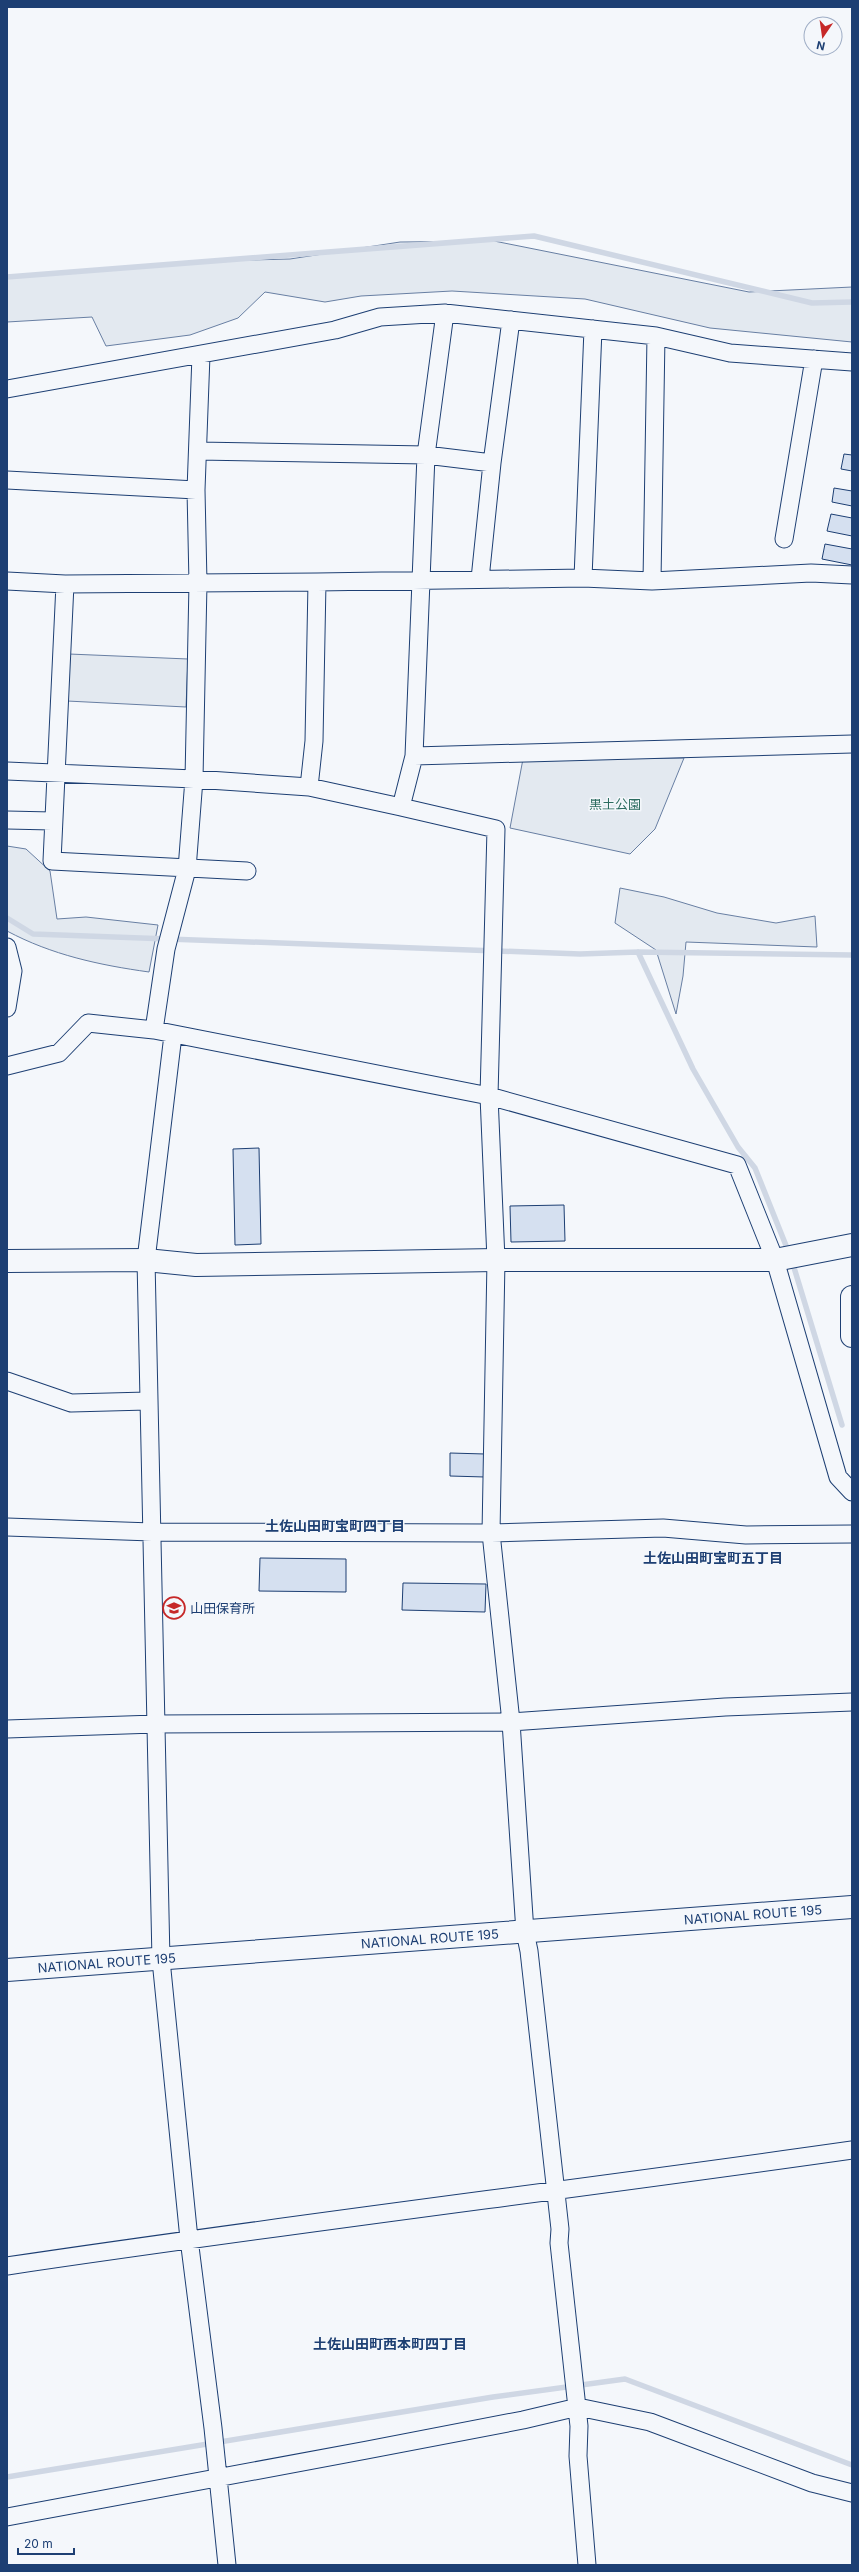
<svg xmlns="http://www.w3.org/2000/svg" width="859" height="2572" viewBox="0 0 859 2572" font-family="Inter,'Noto Sans JP',sans-serif">
<style>
.green{fill:#e3e9f0;stroke:#687fa3}
.lines{fill:none;stroke-linecap:round;stroke-linejoin:round}
.stream{stroke:#cfd7e4;stroke-width:5.5}
.building{fill:#d5e0f0;stroke:#1d3f73}
.street-casing{stroke:#1d3f73;stroke-width:19}
.secondary-casing{stroke:#1d3f73;stroke-width:24}
.primary-casing{stroke:#1d3f73;stroke-width:24}
.highway-casing{stroke:#1d3f73;stroke-width:24}
.street{stroke:#f4f7fb;stroke-width:17}
.secondary{stroke:#f4f7fb;stroke-width:22}
.primary{stroke:#f4f7fb;stroke-width:22}
.highway{stroke:#f4f7fb;stroke-width:22}
.labels{text-anchor:middle;dominant-baseline:central;stroke-width:3;stroke-linejoin:round;paint-order:stroke}
.park-label{font-size:13px;fill:#2c6c60;stroke:#f4f7fb}
.poi-label{font-size:13px;fill:#1d3f73;stroke:#f4f7fb;text-anchor:start}
.street-label{font-size:13px;fill:#1d3f73;stroke:#f4f7fb}
.neighbourhood-label{font-size:14px;font-weight:bold;fill:#1d3f73;stroke:#f4f7fb}
</style>
<rect width="100%" height="100%" fill="#f4f7fb"/>
<path class="green" d="M 494,241 L 749,292 L 852,287 L 852,342 L 710,328 L 585,299 L 452,291 L 361,296 L 325,302 L 265,292 L 238,318 L 190,335 L 106,346 L 92,317 L 7,322 L 7,278 L 211,261 L 290,259 L 400,242 Z
M 69,654 L 188,659 L 186,707 L 67,701 Z
M 684,758 L 655,829 L 630,854 L 510,828 L 523,759 Z
M 7,846 L 26,849 L 50,871 L 57,919 L 86,917 L 158,925 L 149,972 C 99,965 52,955 7,931 Z
M 620,888 L 664,897 L 717,913 L 776,923 L 815,916 L 817,947 L 686,942 L 683,976 L 676,1014 L 656,950 L 615,923 Z"/>
<g class="lines">
<path class="stream" d="M 7,277 L 534,236 L 812,303 L 852,302
M 7,918 L 33,934 L 580,954 L 638,952 L 852,955
M 638,952 L 693,1069 L 738,1147 L 755,1168 L 789,1253
M 792,1261 L 842,1425
M 7,2477 L 493,2397 L 625,2379 L 852,2465"/>
</g>
<path class="building" d="M 844,454 L 852,455 L 852,471 L 841,469 Z
M 834,488 L 852,491 L 852,506 L 832,502 Z
M 831,514 L 852,518 L 852,536 L 827,531 Z
M 825,544 L 852,549 L 852,565 L 822,559 Z
M 259,1148 L 261,1244 L 235,1245 L 233,1149 Z
M 564,1205 L 565,1241 L 511,1242 L 510,1206 Z
M 450,1453 L 485,1454 L 485,1477 L 450,1476 Z
M 260,1558 L 346,1559 L 346,1592 L 259,1591 Z
M 403,1583 L 486,1584 L 485,1612 L 402,1610 Z"/>
<g class="lines">
<g class="street-casing">
<path id="street" d="M 7,389 L 335,330 L 380,317 L 445,313 L 656,336 L 730,353 L 852,362
M 198,451 L 426,455 L 492,463
M 7,480 L 196,490
M 784,539 L 814,359
M 583,578 L 593,329
M 480,579 L 492,463 L 511,320
M 7,581 L 65,584 L 317,582 L 583,578 L 652,581 L 811,573 L 852,575
M 652,581 L 656,336
M 65,584 L 52,861 L 247,871
M 414,756 L 852,744
M 7,771 L 194,779 L 309,787 L 401,807 L 414,756 L 426,455 L 445,313
M 309,787 L 314,741 L 317,582
M 401,807 L 496,829 L 489,1096 L 496,1260 L 491,1533 L 511,1722 L 525,1932 L 529,1951 L 560,2229 L 559,2243 L 579,2426 L 578,2456 L 587,2565
M 7,820 L 52,821
M 7,947 L 13,971 L 7,1008
M 154,1030 L 166,949 L 187,869 L 194,779 L 198,583 L 196,490 L 201,355
M 173,1035 L 146,1260 L 161,1960 L 189,2239 L 213,2428 L 227,2565
M 7,1066 L 59,1053 L 88,1023 L 154,1030 L 489,1096 L 737,1165 L 775,1260 L 838,1477 L 852,1492
M 7,1381 L 71,1403 L 147,1401
M 7,1527 L 152,1532 L 491,1533 L 663,1528 L 746,1535 L 852,1534
M 7,1729 L 155,1724 L 511,1722 L 725,1707 L 852,1702
M 7,2266 C 288,2224 571,2190 852,2150
M 7,2517 L 367,2450 L 523,2420 L 578,2407 L 650,2422 L 812,2483 L 852,2493"/>
</g>
<g class="secondary-casing">
<path id="secondary" d="M 7,1261 L 146,1260 L 196,1265 L 496,1260 L 775,1260 L 852,1245"/>
</g>
<g class="primary-casing">
<path id="primary" d="M 852,1297 L 852,1336"/>
</g>
<g class="highway-casing">
<g id="highway">
<path id="s1" d="M 7,1970 L 852,1907"/>
</g>
</g>
<use href="#street" class="street"/>
<use href="#secondary" class="secondary"/>
<use href="#primary" class="primary"/>
<use href="#highway" class="highway"/>
</g>
<defs>
<g id="school-ring" transform="scale(1.15)"><circle r="9.5" fill="#f4f7fb" stroke="#c62828" stroke-width="1.5"/><path d="M0-5L7-2L0 1L-7-2ZM-4 1L0 2.5L4 1V4Q0 6-4 4Z" fill="#c62828"/></g>
</defs>
<g fill-rule="evenodd">
<use href="#school-ring" x="174" y="1608"/>
</g>
<g class="labels">
<g class="park-label">
<text x="615" y="804">黒土公園</text>
</g>
<g class="poi-label">
<text x="190" y="1608">山田保育所</text>
</g>
<g class="street-label">
<text stroke="none"><textPath href="#s1" startOffset="748">NATIONAL ROUTE 195</textPath></text>
<text stroke="none"><textPath href="#s1" startOffset="424">NATIONAL ROUTE 195</textPath></text>
<text stroke="none"><textPath href="#s1" startOffset="100">NATIONAL ROUTE 195</textPath></text>
</g>
<g class="neighbourhood-label">
<text x="335" y="1525">土佐山田町宝町四丁目</text>
<text x="713" y="1557">土佐山田町宝町五丁目</text>
<text x="390" y="2343">土佐山田町西本町四丁目</text>
</g>
</g>
<rect width="859" height="2572" fill="none" stroke="#1d3f73" stroke-width="16"/>
<g transform="translate(823 36) rotate(193)"><circle r="19" fill="#f4f7fb" stroke="#9eadc5"/>
<path d="M0-3L7 15L0 10L-7 15Z" fill="#c62828"/>
<text y="-6" font-size="11" font-weight="bold" text-anchor="middle" fill="#1d3f73">N</text>
</g>
<path d="M18 2548v6h56v-6" fill="none" stroke="#1d3f73" stroke-width="2"/>
<text x="24" y="2548" font-size="12" fill="#1d3f73" stroke="#f4f7fb" stroke-width="3" paint-order="stroke">20 m</text>
</svg>
